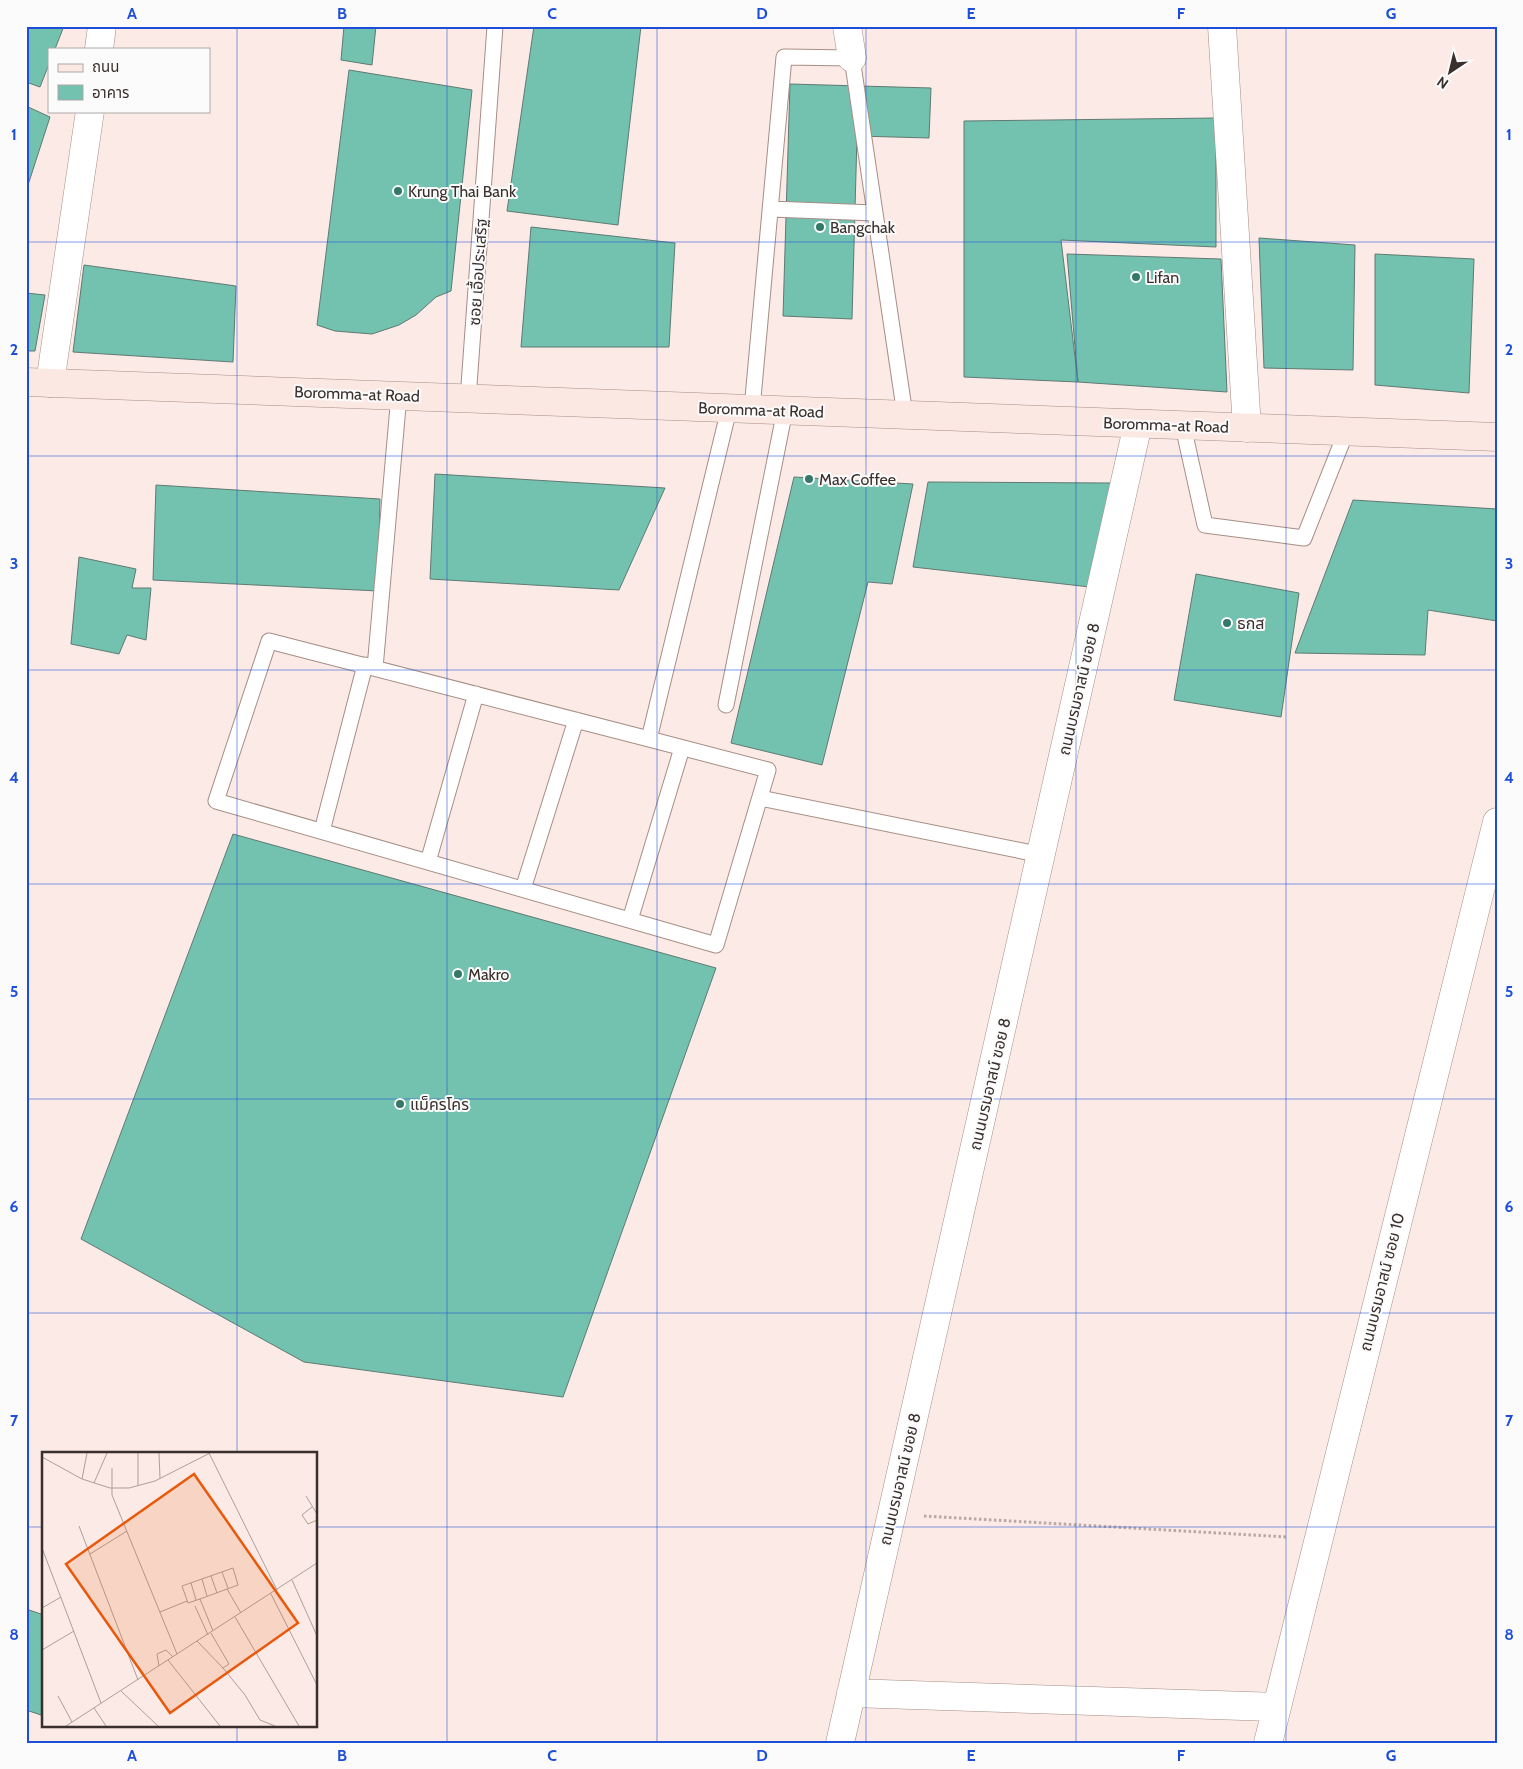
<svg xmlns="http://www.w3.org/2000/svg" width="1523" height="1769" viewBox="0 0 1523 1769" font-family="Cabin,'Noto Sans Thai',sans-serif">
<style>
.building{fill:#73c1af;stroke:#5f7a73}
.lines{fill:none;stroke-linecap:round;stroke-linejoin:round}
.service-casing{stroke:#a78e86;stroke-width:17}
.minor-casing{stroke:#a78e86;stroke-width:29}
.tertiary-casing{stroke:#a78e86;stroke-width:29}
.secondary-casing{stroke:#a78e86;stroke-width:29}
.path{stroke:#b8a9a5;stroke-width:3;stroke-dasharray:2.5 2.5;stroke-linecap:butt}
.service{stroke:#fff;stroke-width:15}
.minor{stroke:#fff;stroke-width:28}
.tertiary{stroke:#fff;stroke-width:28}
.secondary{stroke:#fce8e2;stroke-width:28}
.grid{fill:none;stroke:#1d4ed8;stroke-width:1;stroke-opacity:0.55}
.poi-dot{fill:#35786a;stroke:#fbfbfb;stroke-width:2}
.labels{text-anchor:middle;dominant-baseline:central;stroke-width:4;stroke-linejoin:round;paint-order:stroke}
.poi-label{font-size:16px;fill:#392f2c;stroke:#fbfbfb;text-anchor:start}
.street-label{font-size:16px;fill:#392f2c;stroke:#fbfbfb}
.inset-road{fill:none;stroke:#ad9f9b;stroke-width:1}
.view{fill:#e8590c;fill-opacity:0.15;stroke:#e8590c;stroke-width:2.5}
.inset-edge{fill:none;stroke:#392f2c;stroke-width:2.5}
.neatline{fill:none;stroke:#1d4ed8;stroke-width:2}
.grid-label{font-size:16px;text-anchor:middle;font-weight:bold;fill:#1d4ed8}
</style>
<rect width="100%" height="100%" fill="#fbeae5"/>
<path class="building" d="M 26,26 L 64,26 L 55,49 L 49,49 L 49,64 L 40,87 L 26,82 Z
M 344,26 L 376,26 L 372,65 L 341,60 Z
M 534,26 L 641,26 L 618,225 L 507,211 Z
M 349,70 L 472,90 L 451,291 L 436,297 L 416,315 L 399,325 L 372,334 L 335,331 L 317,325 Z
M 790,84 L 931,88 L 929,138 L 857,136 L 852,319 L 783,316 Z
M 26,106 L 50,117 L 28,185 L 26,185 Z
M 1216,118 L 1216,247 L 1061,240 L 1078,382 L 964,377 L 964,121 Z
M 531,227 L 675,243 L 669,347 L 521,347 Z
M 1259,238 L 1355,245 L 1353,370 L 1264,368 Z
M 1067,254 L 1221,259 L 1227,392 L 1078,382 Z
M 1375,254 L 1474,259 L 1469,393 L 1375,385 Z
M 84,265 L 236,286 L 233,362 L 73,352 Z
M 26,293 L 45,295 L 35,351 L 26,351 Z
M 435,474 L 665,488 L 619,590 L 430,579 Z
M 794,477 L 913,484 L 892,584 L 868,582 L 822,765 L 731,743 Z
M 928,482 L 1112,483 L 1090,587 L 913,567 Z
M 156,485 L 380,499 L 378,591 L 153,580 Z
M 1353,500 L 1497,509 L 1497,621 L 1428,610 L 1425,655 L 1295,653 Z
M 79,557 L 136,569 L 132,588 L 151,588 L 146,640 L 127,635 L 119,654 L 71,644 Z
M 1196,574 L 1299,593 L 1281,717 L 1174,700 Z
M 233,834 L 716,968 L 563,1397 L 304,1362 L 81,1239 Z
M 26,1609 L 44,1615 L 44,1716 L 26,1710 Z"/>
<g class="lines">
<g class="service-casing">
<path id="service" d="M 771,209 L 875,213
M 468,399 L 495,26
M 752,409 L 784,57 L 852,58 L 905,415
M 1183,426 L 1205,525 L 1304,538 L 1346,432
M 375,668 L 399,395
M 726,705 L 785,410
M 649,739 L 269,641 L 216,801 L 716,945 L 768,770 L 649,739 L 729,409
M 760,798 L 1042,855
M 322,831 L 365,665
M 428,862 L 476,694
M 523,889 L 576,720
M 630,920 L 682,748"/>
</g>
<g class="minor-casing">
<path id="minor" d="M 847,26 L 852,58
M 1222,26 L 1247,428
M 851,1693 L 1276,1707
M 840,1743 L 1138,424
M 1268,1743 L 1497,822"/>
</g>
<g class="tertiary-casing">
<path id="tertiary" d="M 99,49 L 102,26
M 50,383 L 90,111"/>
</g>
<g class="secondary-casing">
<path id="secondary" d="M 26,382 L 1497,437"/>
</g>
<path class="path" d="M 924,1516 L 1287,1537"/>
<use href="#service" class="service"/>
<use href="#minor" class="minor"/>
<use href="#tertiary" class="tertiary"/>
<use href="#secondary" class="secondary"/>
</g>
<path class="grid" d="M 237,26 L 237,1453M 447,26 L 447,1743M 657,26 L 657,1743M 866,26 L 866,1743M 1076,26 L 1076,1743M 1286,26 L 1286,1743M 26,242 L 1497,242M 26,456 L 1497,456M 26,670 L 1497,670M 26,884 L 1497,884M 26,1099 L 1497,1099M 26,1313 L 1497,1313M 26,1527 L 44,1527M 316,1527 L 1497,1527M 237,1725 L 237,1743"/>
<g class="poi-dot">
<circle cx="398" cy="191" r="5"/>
<circle cx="820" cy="227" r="5"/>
<circle cx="1136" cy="277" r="5"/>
<circle cx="809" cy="479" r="5"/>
<circle cx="1227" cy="623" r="5"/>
<circle cx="458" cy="974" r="5"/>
<circle cx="400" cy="1104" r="5"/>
</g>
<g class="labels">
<g class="poi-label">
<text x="408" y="191">Krung Thai Bank</text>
<text x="830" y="227">Bangchak</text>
<text x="1146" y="277">Lifan</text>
<text x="819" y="479">Max Coffee</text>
<text x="1237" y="623">ธกส</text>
<text x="468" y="974">Makro</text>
<text x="410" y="1104">แม็ครโคร</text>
</g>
<g class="street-label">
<text transform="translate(478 272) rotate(-86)">ซอย เอื้อประเสริฐ</text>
<text transform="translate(357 394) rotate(2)">Boromma-at Road</text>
<text transform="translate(761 410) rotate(2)">Boromma-at Road</text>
<text transform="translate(1166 425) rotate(2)">Boromma-at Road</text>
<text transform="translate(1079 689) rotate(-77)">ถนนบรมอาสน์ ฃอย 8</text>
<text transform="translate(990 1084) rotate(-77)">ถนนบรมอาสน์ ฃอย 8</text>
<text transform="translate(1382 1282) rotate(-76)">ถนนบรมอาสน์ ฃอย 10</text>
<text transform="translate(900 1479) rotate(-77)">ถนนบรมอาสน์ ฃอย 8</text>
</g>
</g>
<g transform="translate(42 1452)">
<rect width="275" height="275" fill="#fbeae5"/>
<path class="inset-road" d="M 96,1 L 96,34M 117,1 L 118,26M 167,1 L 235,138M 0,5 L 40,27 L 68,36 L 87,36 L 113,29 L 168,1M 70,16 L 70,43 L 135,202M 40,27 L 45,1M 52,31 L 65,1M 264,44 L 275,62M 270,55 L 260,63 L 266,72 L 275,68M 37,74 L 96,228M 0,96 L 59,251M 48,102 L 85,79M 180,120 L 186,136M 169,124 L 175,141M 160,127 L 165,144M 250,128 L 275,184M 149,131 L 154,148M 185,137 L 199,161M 229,142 L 275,233M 158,147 L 196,133 L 191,116 L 140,134 L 146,151 L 158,147 L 171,179M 153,154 L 166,183M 0,156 L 19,145M 118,160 L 145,149M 193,165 L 257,274M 155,189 L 181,216 L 187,212 L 169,181M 0,198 L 32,179M 126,208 L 178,274M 117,214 L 115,202 L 124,198 L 131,205M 181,216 L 203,243 L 218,268 L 233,274M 79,239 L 116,274M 16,244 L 30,270M 52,256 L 64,274M 24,274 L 275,111"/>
<path class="view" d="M 152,22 L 256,171 L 128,261 L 24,112 Z"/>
<rect width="275" height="275" class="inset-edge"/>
</g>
<rect width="1523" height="1769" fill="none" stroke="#fbfbfb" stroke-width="55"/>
<rect x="48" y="48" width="162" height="65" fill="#fbfbfb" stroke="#ada9a8"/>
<rect x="58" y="64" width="25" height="8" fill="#fce8e2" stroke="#ada9a8"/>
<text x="92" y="72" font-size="15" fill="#392f2c">ถนน</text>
<rect x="58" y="85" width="25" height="15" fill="#73c1af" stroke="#ada9a8"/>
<text x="92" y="98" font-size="15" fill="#392f2c">อาคาร</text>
<g transform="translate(1450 72) rotate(215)" stroke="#fbfbfb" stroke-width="4" paint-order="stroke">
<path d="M0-4L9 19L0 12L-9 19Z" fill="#392f2c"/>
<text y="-8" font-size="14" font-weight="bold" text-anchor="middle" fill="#392f2c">N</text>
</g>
<rect x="28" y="28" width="1468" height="1714" class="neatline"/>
<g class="grid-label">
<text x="132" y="19">A</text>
<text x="342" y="19">B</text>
<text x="552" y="19">C</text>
<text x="762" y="19">D</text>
<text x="971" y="19">E</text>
<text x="1181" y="19">F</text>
<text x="1391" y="19">G</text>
<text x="14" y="140">1</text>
<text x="1509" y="140">1</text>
<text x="14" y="355">2</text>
<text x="1509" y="355">2</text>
<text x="14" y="569">3</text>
<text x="1509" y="569">3</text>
<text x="14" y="783">4</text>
<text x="1509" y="783">4</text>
<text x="14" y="997">5</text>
<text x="1509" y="997">5</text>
<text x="14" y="1212">6</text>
<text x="1509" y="1212">6</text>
<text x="14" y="1426">7</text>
<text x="1509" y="1426">7</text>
<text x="14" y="1640">8</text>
<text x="1509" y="1640">8</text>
<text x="132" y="1761">A</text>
<text x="342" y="1761">B</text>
<text x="552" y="1761">C</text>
<text x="762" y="1761">D</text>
<text x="971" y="1761">E</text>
<text x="1181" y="1761">F</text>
<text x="1391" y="1761">G</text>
</g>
</svg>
